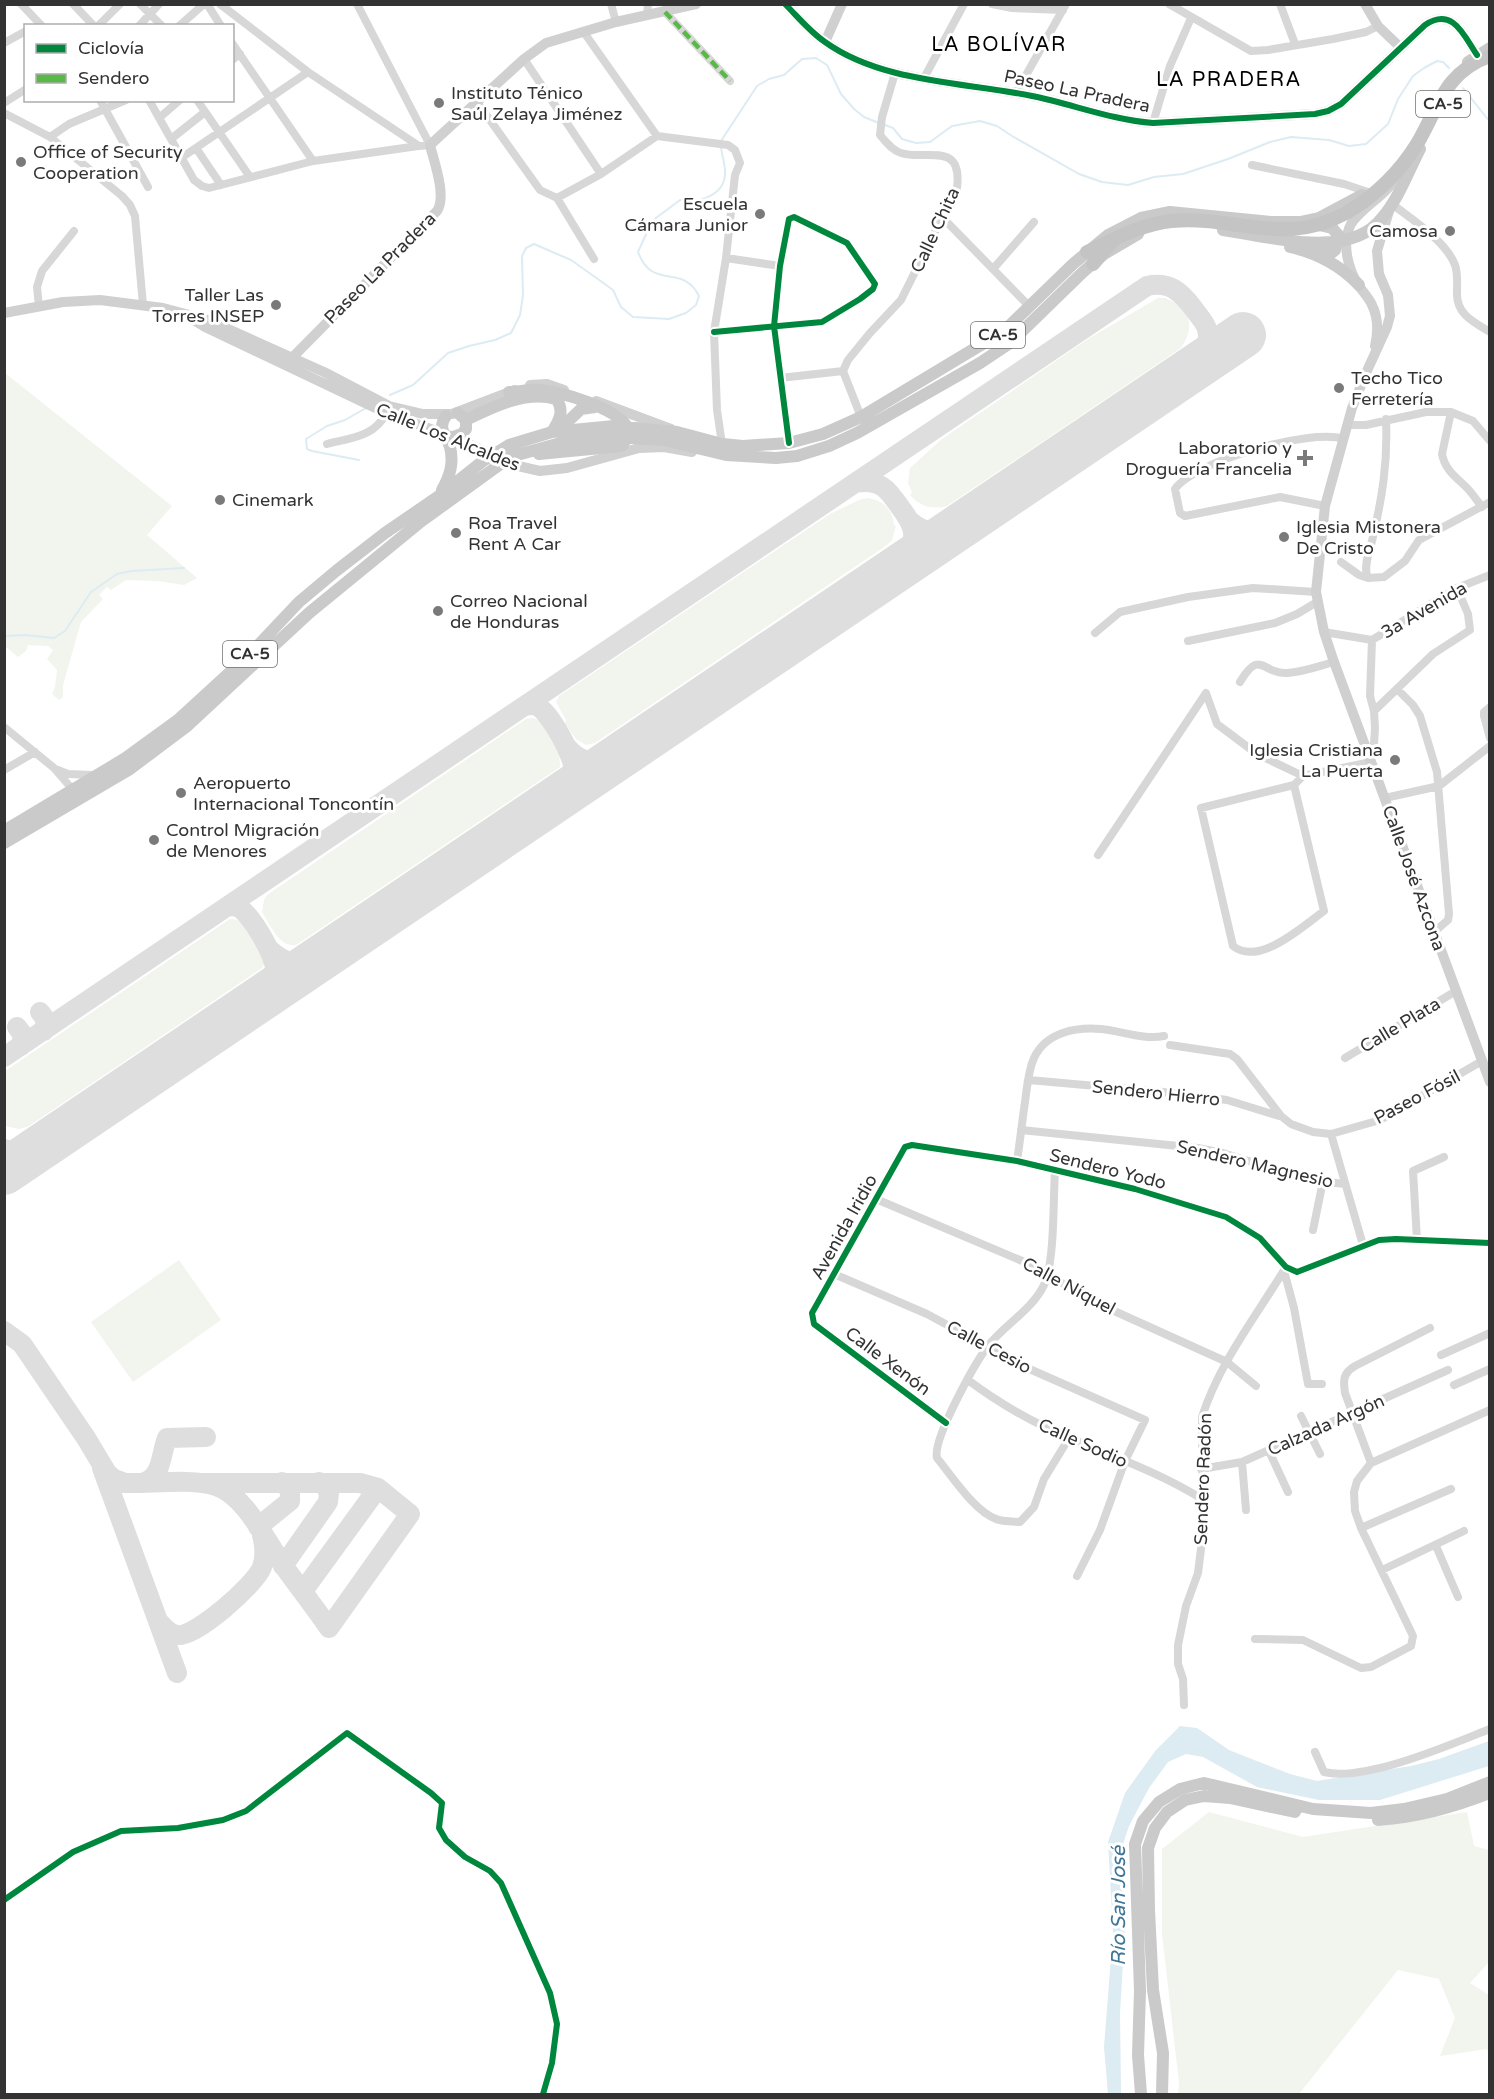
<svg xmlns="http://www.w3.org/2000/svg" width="1494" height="2099" viewBox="0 0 1494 2099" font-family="'Varela Round',sans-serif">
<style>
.green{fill:#f1f5ed}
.water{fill:#ddebf3}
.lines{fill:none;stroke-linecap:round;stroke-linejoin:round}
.stream{stroke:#ddebf3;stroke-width:2}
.taxiway{stroke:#dedede;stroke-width:20}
.runway{stroke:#dedede;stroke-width:46}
.street{stroke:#d7d7d7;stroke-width:8}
.secondary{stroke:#d0d0d0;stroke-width:10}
.primary{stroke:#cacaca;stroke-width:12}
.highway{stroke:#c4c4c4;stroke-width:14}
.quiet{stroke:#58b947;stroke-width:4.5;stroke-dasharray:9 4.5;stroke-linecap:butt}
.cycleway-casing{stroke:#fff;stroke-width:10}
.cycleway{stroke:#00873e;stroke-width:6}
.poi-dot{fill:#7a7a7a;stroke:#fff;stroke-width:2}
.labels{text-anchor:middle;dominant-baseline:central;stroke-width:6;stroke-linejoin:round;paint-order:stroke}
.shield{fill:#fff;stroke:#707070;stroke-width:1.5}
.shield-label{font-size:16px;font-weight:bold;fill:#333}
.street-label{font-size:18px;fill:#333;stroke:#fff}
.poi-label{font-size:18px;fill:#333;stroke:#fff;text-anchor:start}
.neighbourhood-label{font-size:20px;letter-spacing:1.5px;fill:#000;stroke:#fff}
.water-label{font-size:20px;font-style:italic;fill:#3f7597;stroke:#fff}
</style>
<rect width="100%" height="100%" fill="#fff"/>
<path class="green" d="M 1158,298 L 1165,298 L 1178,304 L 1180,303 C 1192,318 1192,332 1181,348 L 947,506 C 931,510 920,506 910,495 L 912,492 L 908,483 L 910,468 L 942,439 L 1088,339 Z
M 5,373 L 172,506 L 147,535 L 197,578 L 184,585 L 158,581 L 126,580 L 111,590 L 107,587 L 99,595 L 103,599 L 81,622 L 63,685 L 63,697 L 59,700 L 52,694 L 55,687 L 57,670 L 47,659 L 53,650 L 48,646 L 28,645 L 26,651 L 18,657 L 5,646 Z
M 867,498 C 883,500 892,509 894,525 L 896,526 L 892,540 L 887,545 L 595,743 L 586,745 L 576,739 L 565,724 L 566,720 L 556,702 L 559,696 L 830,514 L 859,500 Z
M 533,718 L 541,721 L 559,750 L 560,767 L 296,945 C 279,948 270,924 262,912 L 264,900 L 267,895 L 526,719 Z
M 230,919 L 238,920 L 247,928 L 249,927 C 256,939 272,954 262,968 L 29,1126 L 19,1129 L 5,1126 L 5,1071 Z
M 179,1260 L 221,1320 L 133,1382 L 91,1322 Z
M 1209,1812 L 1303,1837 L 1467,1812 L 1474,1846 L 1489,1850 L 1489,1962 L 1470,1983 L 1489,1995 L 1489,2057 L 1487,2049 L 1440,2056 L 1455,2018 L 1439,1979 L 1398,1970 L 1299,2094 L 1178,2094 L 1179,2083 L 1162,1933 L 1162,1849 Z"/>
<path class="water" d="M 1180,1726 L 1197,1728 L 1229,1750 L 1290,1774 L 1317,1781 L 1411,1766 L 1439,1759 L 1489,1741 L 1489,1766 L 1380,1800 L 1319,1800 L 1257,1787 L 1203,1757 L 1186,1754 L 1168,1762 L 1149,1788 L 1129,1826 L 1122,1847 L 1125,1929 L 1120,2013 L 1121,2094 L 1108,2094 L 1104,2047 L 1113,1932 L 1108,1842 L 1125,1793 L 1156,1750 Z"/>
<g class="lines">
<path class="stream" d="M 1463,88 L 1490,122
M 885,125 L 893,128 L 902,139 L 916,143 L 930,142 L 952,126 L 980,121 L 997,126 L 1012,136 L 1079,174 L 1102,182 L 1128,185 L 1154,177 L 1183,174 L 1228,159 L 1270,142 L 1291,137 L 1329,140 L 1349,146 L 1366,144 L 1388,124 L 1398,99 L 1413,76 L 1424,68 L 1437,61 L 1443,62 L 1449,68
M 721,141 L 757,86 L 769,79 L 784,75 L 802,59 L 816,58 L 827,65 L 841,94 L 854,109 L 864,117 L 879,123
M 390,395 L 413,385 L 448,353 L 469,346 L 495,340 L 511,333 L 520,315 L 523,295 L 522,256 L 526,248 L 534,244 L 571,260 L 595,277 L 613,290 L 621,307 L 633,317 L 669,319 L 686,313 L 696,305 L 699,296 C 682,262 653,292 638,252 L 652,221 L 680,200 C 697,203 723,197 725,175 C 726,167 722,156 721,147
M 359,460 L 312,451 L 307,449 L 306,439 L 327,426 L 345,420 L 366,408
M 4,636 L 25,635 L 54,638 L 65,631 L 91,592 L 117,574 L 131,571 L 184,568"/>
<path class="taxiway" d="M 855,483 C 880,479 887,488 900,507 C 906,515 912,523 913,532 C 914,543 910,554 905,564
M 910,521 C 924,533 937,534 955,530
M 523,707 C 528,705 532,704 537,706 C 550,712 576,759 574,774 C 573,782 567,788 563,795
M 567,747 C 580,763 596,764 615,760
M 228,906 C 230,906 234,906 237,907 C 250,911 275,956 275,969 C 274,981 267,989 261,999
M 270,950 C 290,968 302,965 325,955
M 40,1012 L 46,1020 L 44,1031
M 17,1027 L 23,1035 L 21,1046
M 4,1057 L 1147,286 C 1170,281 1181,292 1194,309 C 1198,315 1205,322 1207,329 C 1211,344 1203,357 1194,368
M 4,1149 L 17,1152 L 38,1149
M 4,1331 L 22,1344 L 86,1438 L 107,1473 L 114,1479 L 125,1483 C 151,1484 192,1478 216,1486 C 245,1495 266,1541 283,1565 C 298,1586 314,1606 329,1628 L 410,1514 L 378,1488 L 360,1483 L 203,1483
M 102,1468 L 177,1673
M 143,1483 C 163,1476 160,1456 167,1438 L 206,1437
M 258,1527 L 290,1501 L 290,1490 L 282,1482
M 283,1566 L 328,1502 L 329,1493 L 324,1484 L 319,1482
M 303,1591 L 378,1488
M 159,1622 C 164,1627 169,1634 177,1635 C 195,1638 256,1584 262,1567 C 266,1556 265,1546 262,1535"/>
<path class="runway" d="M 4,1172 L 1243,335"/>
<path class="street" d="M 21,4 L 42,26
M 73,4 L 94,26
M 140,4 L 162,26
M 207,4 L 221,26
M 220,4 L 308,72 L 419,146 L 430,145 L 357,4
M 611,4 L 616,22
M 992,4 L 1012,8 L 1063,10
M 1169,4 L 1251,51 L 1268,50 L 1333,39 L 1366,32 L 1378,26
M 1280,4 L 1295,44
M 665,12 L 730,81
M 647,15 L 648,4
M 98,26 L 120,4
M 139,26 L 159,4
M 179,26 L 204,4
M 583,31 L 657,136
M 4,43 L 26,31
M 232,43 L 313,161
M 524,59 L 601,174
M 232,60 L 240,54
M 924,78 L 964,4
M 1016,93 L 1066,4
M 100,100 L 148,187
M 149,100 L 194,180 L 202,186 L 209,188 L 313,161 L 418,146
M 197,100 L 250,177
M 477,102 L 540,190 L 557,198 L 594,259
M 4,103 L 26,89
M 4,113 L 50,137 L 122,196 L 130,205 L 135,216 L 143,305
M 159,118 L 180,100
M 1153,123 L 1170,66 L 1191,18
M 50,137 L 69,124 L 126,100
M 171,139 L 205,112
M 196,148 L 221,185
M 181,158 L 308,72
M 1252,165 L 1344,184 L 1368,192
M 557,198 L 601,174 L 657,136 L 728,145 L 735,150 L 740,163 L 735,175 L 726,258 L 714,332 L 717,410 L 722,444
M 1392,204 C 1411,219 1446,241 1455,265 C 1458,273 1457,283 1457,292 C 1456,314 1473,322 1490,332
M 942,217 L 1030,307
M 726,258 L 780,266
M 993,269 L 1034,222
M 39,307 L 37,287 L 42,271 L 74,231
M 714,332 L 822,322 L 860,299 L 873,289 L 875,284 L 847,243 L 794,217 L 789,219 L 780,266 L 774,326 L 789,443
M 780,378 L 843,371
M 1451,412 L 1442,454 C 1445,470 1456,477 1467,488 C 1473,494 1477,501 1482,507
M 861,417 L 843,371 L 848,360 L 870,333 L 901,300 L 957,188 C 963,140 925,161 901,153 C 892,150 886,142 880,135 L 882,117 L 895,73
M 1386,419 C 1388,463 1382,499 1372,541 C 1369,551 1363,569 1368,578 L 1384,577 L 1405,561 L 1419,540 L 1490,502
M 1347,425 L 1366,425 L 1426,412 L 1451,412 L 1473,421 L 1490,441
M 327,444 C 350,438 375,437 386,413
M 1325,506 L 1280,497 L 1185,516 L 1180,513 L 1175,489 C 1194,461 1312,428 1343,439
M 1341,562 L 1359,575 L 1368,578
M 1324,632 L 1372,640 L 1457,588 L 1490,575
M 1095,633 L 1120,612 L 1188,597 L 1253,588 L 1316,592
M 1188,641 L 1275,623 L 1297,614 L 1317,602
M 1240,682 C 1260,648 1262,674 1287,673 C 1303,672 1319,666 1334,662
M 1397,689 L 1413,705 L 1420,716 L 1437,772 L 1449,914 L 1448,920 L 1434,932
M 1490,707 L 1484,712 L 1484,716 L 1490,738
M 1374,711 L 1433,654 L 1470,630 L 1468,614 L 1457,588
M 4,727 L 54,768 L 73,790
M 1369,755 L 1374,744 L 1375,728 L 1374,711 L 1370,696 L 1372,640
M 4,770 L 35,752
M 58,770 L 68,774 L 93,775
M 1294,785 L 1201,808 L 1233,946 C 1259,967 1303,926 1324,911 L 1294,785 L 1303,776
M 1385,798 L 1439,786 L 1490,746
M 1098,855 L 1206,693 L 1217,724 L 1257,754 L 1303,776 L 1371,762
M 1170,1045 L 1230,1054 L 1237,1059 L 1281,1116 L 1291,1124 L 1313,1132 L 1331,1134 L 1380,1120 L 1482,1061
M 1345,1058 L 1456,991
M 1029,1080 L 1163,1092 L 1227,1100 L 1279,1116
M 1021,1130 L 1198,1148 L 1223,1153 L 1310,1180 L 1345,1184
M 1331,1134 L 1363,1245
M 1017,1161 C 1020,1142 1022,1122 1025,1102 C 1027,1088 1028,1071 1034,1058 C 1046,1032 1076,1027 1101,1029 C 1122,1031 1143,1040 1164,1036
M 1055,1171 C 1053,1200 1055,1261 1044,1285 C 1032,1310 1004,1325 988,1346 C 975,1363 932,1440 937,1458 C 952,1476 974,1511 996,1519 C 1003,1522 1012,1521 1020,1522 L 1034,1507 L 1044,1479 L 1069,1438
M 876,1199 L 1048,1272 L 1068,1288 L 1081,1296 L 1227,1362 L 1256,1386
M 1313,1230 L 1323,1181
M 1417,1240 L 1413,1171 L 1444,1157
M 1284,1271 L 1294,1308 L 1308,1384 L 1322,1384
M 834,1274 L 927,1314 L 1025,1367 L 1145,1420 L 1125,1461 L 1100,1530 L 1077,1576
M 1441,1355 L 1490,1333
M 968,1380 C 1000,1404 1035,1424 1072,1439 C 1117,1458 1160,1473 1202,1499
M 1454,1385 L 1490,1369
M 1301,1416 L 1320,1454
M 946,1423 L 814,1324 L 812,1313 L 905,1147 L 912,1145 L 1017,1161 L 1135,1189 L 1226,1217 L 1260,1238 L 1286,1267 L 1297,1272 L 1379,1240 L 1396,1239 L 1490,1243
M 1269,1451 L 1288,1492
M 1242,1462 L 1246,1510
M 1371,1463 L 1345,1393 C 1343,1380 1343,1373 1355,1366 L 1430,1328
M 1201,1469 L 1242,1462 L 1448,1370
M 1361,1528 L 1451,1489
M 1436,1546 L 1458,1597
M 1382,1570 L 1464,1531
M 1255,1639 L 1303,1640 L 1361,1668 L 1371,1667 L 1411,1646 L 1413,1636 L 1361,1528 L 1355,1511 L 1354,1492 L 1357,1481 L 1371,1463 L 1490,1410
M 1184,1705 L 1183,1679 L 1178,1664 L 1178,1645 L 1186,1606 L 1198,1573 L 1203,1533 L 1202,1417 C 1219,1363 1257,1315 1286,1267
M 1315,1752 L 1324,1772 C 1365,1782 1449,1745 1490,1729
M 4,1900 L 73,1852 L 121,1831 L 178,1828 L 223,1820 L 246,1811 L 347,1733 L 431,1793 L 442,1803 L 439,1828 L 446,1840 L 465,1857 L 490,1871 L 501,1883 L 550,1993 L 557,2024 L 552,2063 L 543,2094"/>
<path class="secondary" d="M 785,4 C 798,17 810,32 825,42 C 882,83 965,82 1032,96 C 1072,104 1112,120 1153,123 L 1315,114 L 1328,111 L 1341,104 L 1425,25 C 1453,6 1464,36 1477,55
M 1365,4 L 1378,26 L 1401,48
M 825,42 L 842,4
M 1389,211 L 1377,251 L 1379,274 L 1388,295 L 1390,316 L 1387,327 L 1366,373 L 1352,408 L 1325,506 L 1316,592 L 1324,632 L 1334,662 L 1490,1082
M 4,313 L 63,302 L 100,300 L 163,308 L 208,320 L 324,372 L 389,406 L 423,414 L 452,414 L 515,390
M 192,319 L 205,327 L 386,413 L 453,437 L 518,466 L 540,471 L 567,468 L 639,448 L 664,447 L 692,452
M 1375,346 C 1378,333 1378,317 1372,305 C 1369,298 1363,292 1359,286 C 1348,269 1341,243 1351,224 C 1361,208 1382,198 1394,181
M 285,365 L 437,211 C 447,196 434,162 430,145 L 524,59 L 546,43 L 616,22 L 696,4
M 530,385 L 547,384 L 564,390
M 596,401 L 671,429"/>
<path class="primary" d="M 1468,62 L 1490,48
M 1315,224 L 1332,228 L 1339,236 L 1335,250 L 1330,254 L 1316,254
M 1223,230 C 1269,236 1349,261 1382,218 C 1399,198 1408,172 1420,149
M 1290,247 C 1317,253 1340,265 1359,285
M 509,392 C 519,392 528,389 538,390 C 560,391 617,408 628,428 L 628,436 L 622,446 L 539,454
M 466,420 C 492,407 527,390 556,399 C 565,410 559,421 552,432
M 559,430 L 581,409 L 595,407
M 453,437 L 462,434 L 466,429 L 466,420 L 458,413
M 442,490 C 450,476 454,463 450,447 C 446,435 437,428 446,416
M 4,831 L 124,759 L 179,719 L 250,654 L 299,602 L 336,571 L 385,533 L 439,496 L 483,461 L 509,445 L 552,432 L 614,426 L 677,432 L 722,444 L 743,446 L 789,443 L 823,434 L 861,417 L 1004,331 L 1073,264 L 1108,235 L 1141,218 L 1170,212 L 1271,222 L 1300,222 L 1319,218 L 1362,195
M 4,843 L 130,769 L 186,727 L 309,613 L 419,523 L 510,457 L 564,442 L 614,437 L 664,440 L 726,455 L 776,458 L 797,456 L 829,446 L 857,433 L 980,363 L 1010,343 L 1083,272 L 1104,254 L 1138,234
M 1378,1820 C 1418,1817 1451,1808 1490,1793
M 1141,2094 L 1138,2055 L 1140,1991 L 1135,1844 L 1143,1821 L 1159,1802 L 1180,1789 L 1204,1783 L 1313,1809 L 1371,1813 L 1404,1809 L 1447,1799 L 1490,1782
M 1162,2094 L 1163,2053 L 1153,1990 L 1149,1910 L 1148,1848 L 1155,1828 L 1167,1812 L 1185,1800 L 1204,1796 L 1230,1798 L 1295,1812"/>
<path class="highway" d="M 1087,252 C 1115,239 1141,224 1172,221 C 1236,215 1283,248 1346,213 C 1375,196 1399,173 1417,144 C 1438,109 1444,72 1490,56
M 1093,264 L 1110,244"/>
<path class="quiet" d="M 665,12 L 730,81"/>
<g class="cycleway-casing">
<path id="cycleway" d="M 785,4 C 798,17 810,32 825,42 C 882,83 965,82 1032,96 C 1072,104 1112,120 1153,123 L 1315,114 L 1328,111 L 1341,104 L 1425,25 C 1453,6 1464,36 1477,55
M 714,332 L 822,322 L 860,299 L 873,289 L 875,284 L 847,243 L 794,217 L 789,219 L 780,266 L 774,326 L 789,443
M 946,1423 L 814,1324 L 812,1313 L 905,1147 L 912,1145 L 1017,1161 L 1135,1189 L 1226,1217 L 1260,1238 L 1286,1267 L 1297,1272 L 1379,1240 L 1396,1239 L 1490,1243
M 4,1900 L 73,1852 L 121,1831 L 178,1828 L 223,1820 L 246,1811 L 347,1733 L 431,1793 L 442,1803 L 439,1828 L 446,1840 L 465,1857 L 490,1871 L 501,1883 L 550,1993 L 557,2024 L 552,2063 L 543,2094"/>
</g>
<use href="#cycleway" class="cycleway"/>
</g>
<g class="poi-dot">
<circle cx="439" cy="103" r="6"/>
<circle cx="21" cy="162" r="6"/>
<circle cx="760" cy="214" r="6"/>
<circle cx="1450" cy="231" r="6"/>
<circle cx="276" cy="305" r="6"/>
<circle cx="1339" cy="388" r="6"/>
<path d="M1302 449h6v6h6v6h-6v6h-6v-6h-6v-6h6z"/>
<circle cx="220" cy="500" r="6"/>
<circle cx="456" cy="533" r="6"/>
<circle cx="1284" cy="537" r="6"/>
<circle cx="438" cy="611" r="6"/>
<circle cx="1395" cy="760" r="6"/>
<circle cx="181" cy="793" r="6"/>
<circle cx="154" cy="840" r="6"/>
</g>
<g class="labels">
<g class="shield">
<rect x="1416" y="91" width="54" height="26" rx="4.5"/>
<rect x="971" y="322" width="54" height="26" rx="4.5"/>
<rect x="223" y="641" width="54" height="26" rx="4.5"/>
</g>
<g class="shield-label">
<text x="1443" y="104">CA-5</text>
<text x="998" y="335">CA-5</text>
<text x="250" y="654">CA-5</text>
</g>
<g class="street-label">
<text transform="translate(1077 91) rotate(12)">Paseo La Pradera</text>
<text transform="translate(935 230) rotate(-65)">Calle Chita</text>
<text transform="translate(380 268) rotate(-45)">Paseo La Pradera</text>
<text transform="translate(448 437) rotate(22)">Calle Los Alcaldes</text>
<text transform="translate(1424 610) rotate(-30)">3a Avenida</text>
<text transform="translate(1414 878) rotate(70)">Calle José Azcona</text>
<text transform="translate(1400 1025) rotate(-31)">Calle Plata</text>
<text transform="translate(1156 1093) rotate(6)">Sendero Hierro</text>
<text transform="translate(1417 1097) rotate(-28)">Paseo Fósil</text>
<text transform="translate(1255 1164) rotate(13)">Sendero Magnesio</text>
<text transform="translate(1108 1169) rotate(14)">Sendero Yodo</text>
<text transform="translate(844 1227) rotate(-61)">Avenida Iridio</text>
<text transform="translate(1069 1286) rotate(28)">Calle Níquel</text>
<text transform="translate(989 1347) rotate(28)">Calle Cesio</text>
<text transform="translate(888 1361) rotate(37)">Calle Xenón</text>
<text transform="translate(1326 1425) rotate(-24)">Calzada Argón</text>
<text transform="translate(1083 1443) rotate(24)">Calle Sodio</text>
<text transform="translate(1203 1479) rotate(-88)">Sendero Radón</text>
</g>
<g class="poi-label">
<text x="451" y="93">Instituto Ténico<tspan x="451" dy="21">Saúl Zelaya Jiménez</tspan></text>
<text x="33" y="152">Office of Security<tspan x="33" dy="21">Cooperation</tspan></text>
<text x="748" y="204" text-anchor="end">Escuela<tspan x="748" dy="21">Cámara Junior</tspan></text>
<text x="1438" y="231" text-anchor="end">Camosa</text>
<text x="264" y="295" text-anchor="end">Taller Las<tspan x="264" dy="21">Torres INSEP</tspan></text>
<text x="1351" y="378">Techo Tico<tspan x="1351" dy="21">Ferretería</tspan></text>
<text x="1292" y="448" text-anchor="end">Laboratorio y<tspan x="1292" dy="21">Droguería Francelia</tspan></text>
<text x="232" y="500">Cinemark</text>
<text x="468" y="523">Roa Travel<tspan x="468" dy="21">Rent A Car</tspan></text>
<text x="1296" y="527">Iglesia Mistonera<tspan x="1296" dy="21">De Cristo</tspan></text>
<text x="450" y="601">Correo Nacional<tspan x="450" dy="21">de Honduras</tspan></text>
<text x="1383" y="750" text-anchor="end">Iglesia Cristiana<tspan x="1383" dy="21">La Puerta</tspan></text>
<text x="193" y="783">Aeropuerto<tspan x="193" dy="21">Internacional Toncontín</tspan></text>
<text x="166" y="830">Control Migración<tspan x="166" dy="21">de Menores</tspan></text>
</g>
<g class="neighbourhood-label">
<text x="999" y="45">LA BOLÍVAR</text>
<text x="1229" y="80">LA PRADERA</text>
</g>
<g class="water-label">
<text transform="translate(1119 1906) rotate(-90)">Río San José</text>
</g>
</g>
<rect width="1494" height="2099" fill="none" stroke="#333333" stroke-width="12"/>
<rect x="24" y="24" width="210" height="78" fill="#ffffff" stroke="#adadad" stroke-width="1.5"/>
<rect x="36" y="44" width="30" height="9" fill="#00873e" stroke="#adadad" stroke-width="1.5"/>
<text x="78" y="54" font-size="18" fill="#333333">Ciclovía</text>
<rect x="36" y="74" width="30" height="9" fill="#58b947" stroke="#adadad" stroke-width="1.5"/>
<text x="78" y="84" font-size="18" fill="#333333">Sendero</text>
</svg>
